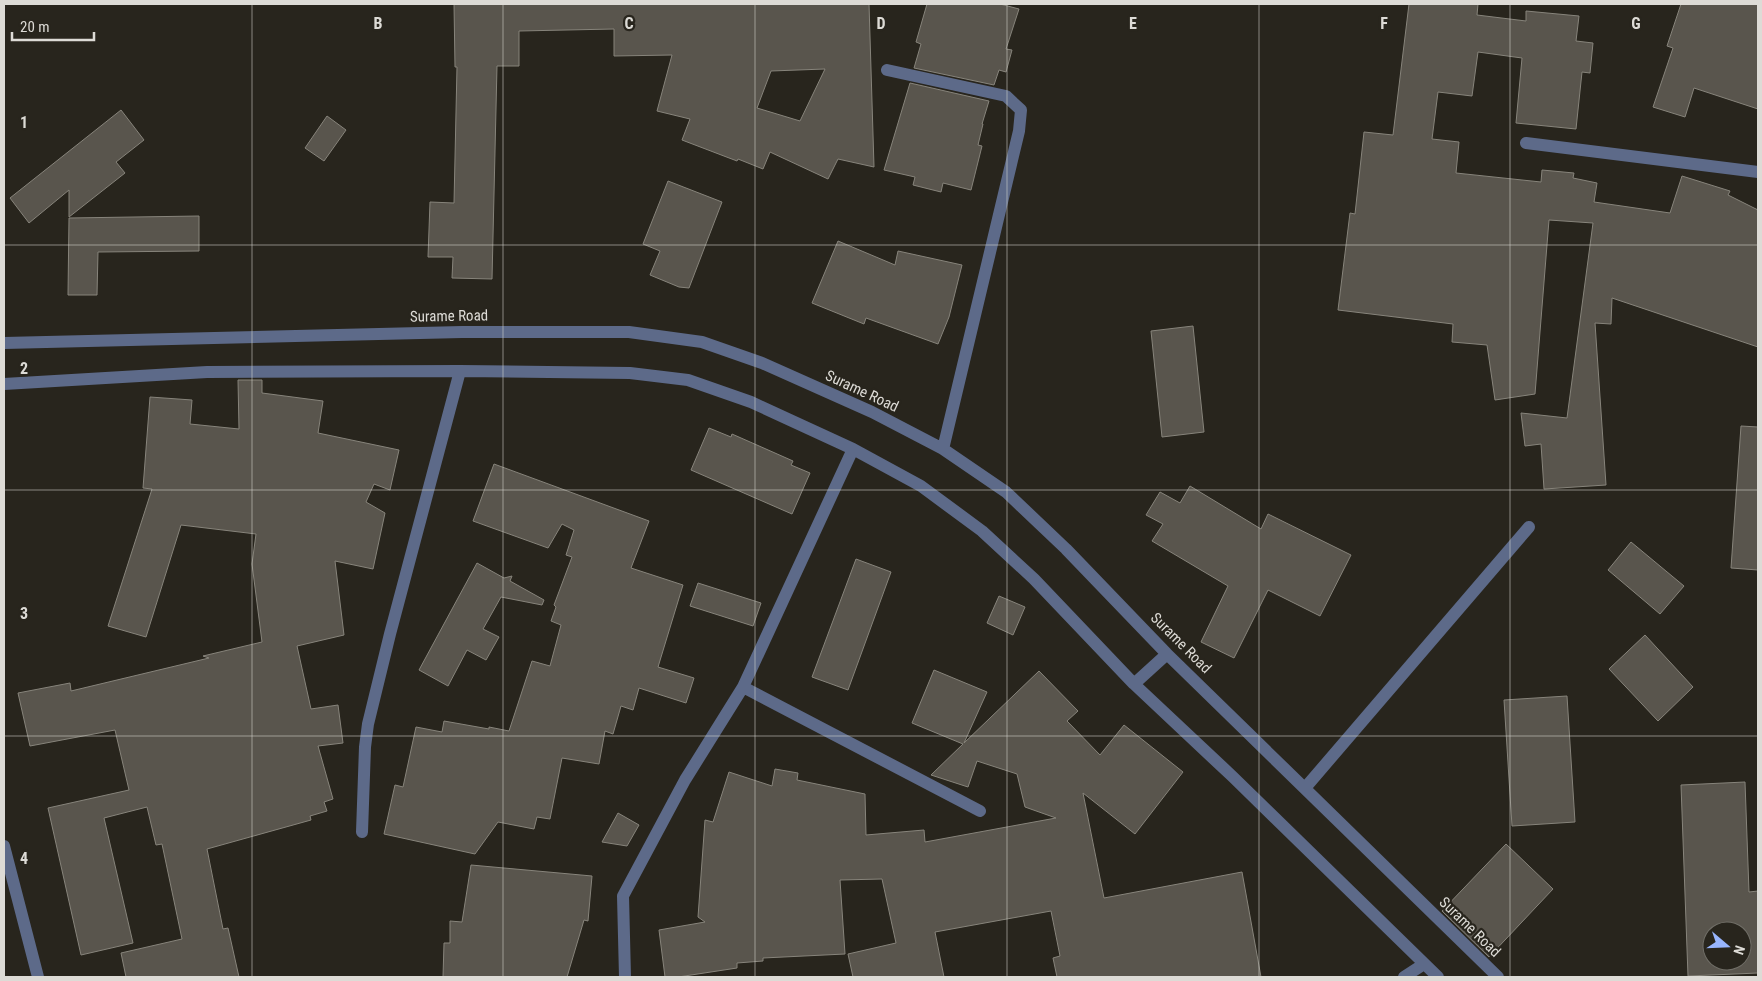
<svg xmlns="http://www.w3.org/2000/svg" width="1762" height="981" viewBox="0 0 1762 981" font-family="'Roboto Condensed',sans-serif">
<style>
.building{fill:#59554d;stroke:#87847b;fill-rule:evenodd}
.lines{fill:none;stroke-linecap:round;stroke-linejoin:round}
.minor{stroke:#5d6a89;stroke-width:12}
.grid{fill:none;stroke:#dddbd6;stroke-width:1;stroke-opacity:0.55}
.labels{text-anchor:middle;dominant-baseline:central;stroke-width:4.5;stroke-linejoin:round;paint-order:stroke}
.street-label{font-size:15px;fill:#dddbd6;stroke:#28251d}
.grid-label{font-size:16px;text-anchor:middle;font-weight:bold;fill:#dddbd6;stroke:#28251d;stroke-width:4.5;stroke-linejoin:round;paint-order:stroke}
</style>
<rect width="100%" height="100%" fill="#28251d"/>
<path class="building" d="M 454,4 L 869,4 L 874,167 L 838,159 L 828,179 L 770,152 L 763,169 L 738,159 L 737,161 L 682,140 L 690,119 L 657,111 L 672,55 L 614,56 L 614,29 L 519,31 L 519,66 L 497,66 L 492,279 L 452,278 L 453,257 L 428,257 L 430,202 L 454,203 L 457,67 L 455,67 ZM 825,69 L 800,121 L 757,108 L 771,71 Z
M 927,4 L 1000,4 L 1019,9 L 1006,49 L 1012,50 L 1006,72 L 999,70 L 994,85 L 914,68 L 921,44 L 916,42 Z
M 1409,4 L 1478,4 L 1477,15 L 1526,21 L 1526,11 L 1579,16 L 1576,41 L 1593,43 L 1590,73 L 1582,72 L 1576,129 L 1516,123 L 1522,58 L 1478,52 L 1472,96 L 1438,92 L 1432,139 L 1459,142 L 1456,173 L 1541,182 L 1542,170 L 1574,173 L 1573,178 L 1597,183 L 1594,202 L 1670,213 L 1682,176 L 1730,191 L 1728,195 L 1758,210 L 1758,347 L 1612,298 L 1611,324 L 1595,323 L 1606,485 L 1544,489 L 1541,444 L 1525,446 L 1521,413 L 1567,418 L 1593,223 L 1549,220 L 1535,394 L 1495,400 L 1487,345 L 1452,342 L 1453,324 L 1338,310 L 1350,213 L 1355,214 L 1364,132 L 1393,135 Z
M 1681,4 L 1758,4 L 1758,109 L 1694,88 L 1685,117 L 1653,107 L 1673,48 L 1667,46 Z
M 910,83 L 989,101 L 982,124 L 983,124 L 978,145 L 982,146 L 971,190 L 943,183 L 941,192 L 913,185 L 915,177 L 884,170 Z
M 121,110 L 144,140 L 116,162 L 125,173 L 69,217 L 69,190 L 29,223 L 10,198 Z
M 327,116 L 346,130 L 324,161 L 305,148 Z
M 668,181 L 722,202 L 689,288 L 679,287 L 650,275 L 660,251 L 643,244 Z
M 199,216 L 199,251 L 98,252 L 97,295 L 68,295 L 69,218 Z
M 838,241 L 895,265 L 898,251 L 962,265 L 949,317 L 938,344 L 866,318 L 864,324 L 812,303 Z
M 1193,326 L 1204,432 L 1162,437 L 1151,331 Z
M 238,380 L 262,380 L 262,393 L 323,401 L 318,433 L 399,450 L 390,490 L 374,484 L 366,502 L 385,513 L 373,569 L 335,561 L 344,635 L 297,646 L 311,709 L 338,705 L 343,743 L 318,746 L 333,799 L 324,802 L 327,811 L 310,816 L 311,820 L 207,849 L 223,929 L 228,928 L 239,977 L 126,977 L 121,953 L 182,939 L 162,844 L 156,845 L 147,807 L 104,818 L 133,943 L 81,955 L 48,808 L 129,790 L 115,730 L 30,746 L 18,693 L 70,683 L 71,691 L 209,658 L 203,656 L 262,642 L 252,564 L 256,534 L 181,525 L 146,637 L 108,626 L 152,489 L 143,488 L 150,397 L 192,400 L 190,424 L 239,429 Z
M 1741,426 L 1758,427 L 1758,570 L 1731,568 Z
M 709,428 L 731,437 L 732,434 L 793,461 L 791,465 L 810,473 L 792,514 L 691,470 Z
M 494,464 L 649,521 L 631,568 L 683,585 L 658,667 L 694,678 L 686,703 L 639,688 L 633,710 L 621,706 L 613,734 L 605,731 L 599,764 L 562,758 L 550,819 L 537,817 L 534,829 L 498,822 L 475,854 L 384,834 L 395,785 L 403,787 L 416,727 L 442,732 L 444,721 L 489,729 L 489,727 L 509,731 L 532,661 L 550,666 L 561,625 L 551,621 L 556,607 L 554,605 L 572,557 L 566,555 L 574,530 L 562,524 L 548,548 L 473,521 Z
M 1190,486 L 1261,529 L 1268,514 L 1351,555 L 1320,616 L 1268,590 L 1234,658 L 1201,642 L 1228,586 L 1152,541 L 1163,524 L 1146,515 L 1160,492 L 1180,503 Z
M 1631,542 L 1684,586 L 1660,614 L 1608,570 Z
M 856,559 L 891,572 L 848,690 L 812,677 Z
M 477,563 L 504,578 L 512,576 L 510,581 L 544,600 L 542,605 L 501,597 L 483,629 L 499,637 L 486,660 L 467,650 L 448,686 L 419,670 Z
M 698,583 L 761,603 L 753,626 L 690,606 Z
M 999,596 L 1025,607 L 1013,635 L 987,623 Z
M 1645,635 L 1693,687 L 1658,721 L 1609,669 Z
M 934,670 L 987,692 L 964,743 L 1039,671 L 1078,711 L 1067,721 L 1100,755 L 1124,725 L 1183,772 L 1135,834 L 1083,793 L 1104,898 L 1242,872 L 1261,977 L 1057,977 L 1053,958 L 1060,956 L 1051,911 L 935,932 L 944,977 L 853,977 L 848,954 L 896,943 L 882,879 L 840,880 L 845,954 L 763,958 L 763,961 L 737,963 L 737,968 L 678,977 L 665,977 L 659,930 L 705,922 L 698,917 L 705,820 L 713,822 L 729,772 L 772,786 L 775,769 L 798,773 L 797,780 L 865,794 L 866,835 L 924,830 L 925,842 L 1056,818 L 1025,807 L 1017,774 L 977,761 L 968,787 L 931,775 L 963,744 L 912,723 Z
M 1567,696 L 1575,822 L 1512,826 L 1504,700 Z
M 1745,782 L 1749,892 L 1758,891 L 1758,973 L 1688,976 L 1681,785 ZM 1712,931 L 1742,931 L 1742,961 L 1712,961 Z
M 618,813 L 639,825 L 627,846 L 602,842 Z
M 1506,844 L 1553,889 L 1489,957 L 1442,911 Z
M 471,865 L 592,876 L 588,921 L 584,920 L 567,977 L 443,977 L 444,943 L 450,943 L 450,921 L 462,922 Z"/>
<g class="lines">
<path class="minor" d="M 887,70 L 1006,96 L 1021,110 L 1019,131 L 943,449
M 1526,143 L 1758,172
M 4,343 L 462,332 L 629,332 L 702,342 L 762,363 L 872,412 L 943,449 L 1006,492 L 1066,549 L 1167,654 L 1498,977
M 4,384 L 207,372 L 460,371 L 630,373 L 688,380 L 751,402 L 853,449 L 921,486 L 982,531 L 1034,579 L 1134,684 L 1233,777 L 1438,977
M 1134,684 L 1167,654
M 743,687 L 980,811
M 1305,788 L 1529,527
M 362,832 L 365,747 L 368,724 L 390,634 L 460,371
M 4,846 L 38,977
M 625,977 L 623,896 L 685,780 L 743,687 L 853,449
M 1404,977 L 1424,964"/>
</g>
<path class="grid" d="M 252,4 L 252,977M 503,4 L 503,977M 755,4 L 755,977M 1007,4 L 1007,977M 1259,4 L 1259,977M 1510,4 L 1510,977M 4,245 L 1758,245M 4,490 L 1758,490M 4,736 L 1758,736"/>
<g class="labels">
<g class="street-label">
<text transform="translate(449 316) rotate(-1)">Surame Road</text>
<text transform="translate(862 391) rotate(25)">Surame Road</text>
<text transform="translate(1181 643) rotate(45)">Surame Road</text>
<text transform="translate(1470 927) rotate(44)">Surame Road</text>
</g>
</g>
<g class="grid-label">
<text x="378" y="29">B</text>
<text x="629" y="29">C</text>
<text x="881" y="29">D</text>
<text x="1133" y="29">E</text>
<text x="1384" y="29">F</text>
<text x="1636" y="29">G</text>
<text x="24" y="128">1</text>
<text x="24" y="374">2</text>
<text x="24" y="619">3</text>
<text x="24" y="864">4</text>
</g>
<rect width="1762" height="981" fill="none" stroke="#dddbd6" stroke-width="10"/>
<g transform="translate(1727 946) rotate(109)"><circle r="24" fill="#28251d" stroke="#706e67"/>
<path d="M0-4L9 19L0 12L-9 19Z" fill="#98b5fd"/>
<text y="-8" font-size="14" font-weight="bold" text-anchor="middle" fill="#dddbd6">N</text>
</g>
<path d="M12 32v8h82v-8" fill="none" stroke="#dddbd6" stroke-width="2.5"/>
<text x="20" y="32" font-size="15" fill="#dddbd6" stroke="#28251d" stroke-width="4" paint-order="stroke">20 m</text>
</svg>
